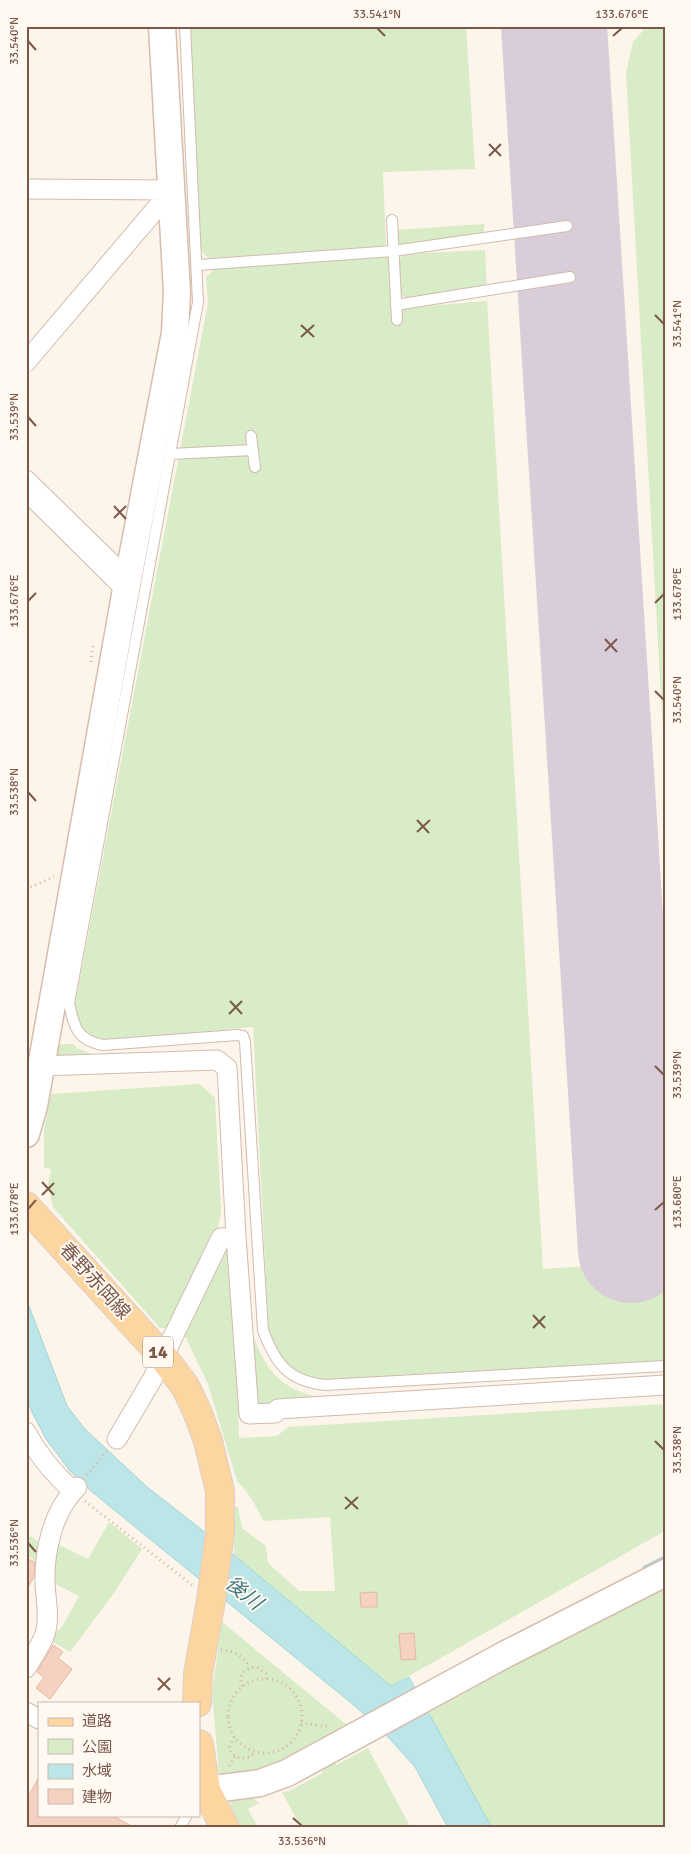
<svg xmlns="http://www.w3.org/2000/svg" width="691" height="1854" viewBox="0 0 691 1854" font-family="Signika,'Noto Sans JP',sans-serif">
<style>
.green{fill:#d8ecc7}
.water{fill:#bce5e8;stroke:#a2d6db}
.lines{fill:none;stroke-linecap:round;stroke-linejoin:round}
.stream{stroke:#a2d6db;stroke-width:5}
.taxiway{stroke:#dacdda;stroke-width:42}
.runway{stroke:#dacdda;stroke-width:106}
.building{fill:#f4d1c0;stroke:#e7b6a0}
.lane-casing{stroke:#d1bbae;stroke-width:12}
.street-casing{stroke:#d1bbae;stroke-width:21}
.secondary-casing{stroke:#d6bdae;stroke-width:29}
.primary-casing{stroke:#dad1cd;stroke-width:30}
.path{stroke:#dab4a2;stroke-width:3;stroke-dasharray:1 4;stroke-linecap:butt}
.lane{stroke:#fff;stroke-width:10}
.street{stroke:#fff;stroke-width:19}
.secondary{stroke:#fff;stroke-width:26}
.primary{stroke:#fdd5a1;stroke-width:28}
.ticks{fill:none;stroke:#7a594b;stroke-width:2}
.labels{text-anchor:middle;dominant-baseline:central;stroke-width:4;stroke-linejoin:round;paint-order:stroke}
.shield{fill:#fff9f1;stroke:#a2897d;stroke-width:1}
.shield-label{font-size:18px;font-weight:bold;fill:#7a594b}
.street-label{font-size:19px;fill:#7a594b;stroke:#fff9f1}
.water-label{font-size:20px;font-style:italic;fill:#3d787f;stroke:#fff9f1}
.neatline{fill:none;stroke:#7a594b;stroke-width:2}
.ticks-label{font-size:12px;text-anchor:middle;fill:#7a594b}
</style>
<rect width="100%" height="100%" fill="#fdf4ea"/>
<path class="green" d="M 186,26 L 466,26 L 475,169 L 383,172 L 386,246 L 384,248 L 210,258 L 206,256 L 199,247 Z
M 647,26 L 665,26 L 665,768 L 626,73 L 633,42 Z
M 484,224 L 484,240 L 401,246 L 396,241 L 395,230 Z
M 485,250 L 487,295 L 406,299 L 399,293 L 397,262 L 403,254 Z
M 389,257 L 393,323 L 400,322 L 402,308 L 487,301 L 543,1269 L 665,1261 L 665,1361 L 333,1382 C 296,1375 288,1370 269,1337 L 253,1027 L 103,1041 L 91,1039 L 75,1021 L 75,1004 L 208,303 L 206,277 L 216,268 Z
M 73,1044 L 77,1048 L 102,1059 L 53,1061 L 49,1045 Z
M 200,1084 L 215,1098 L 221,1211 L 217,1236 L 169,1328 L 160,1328 L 53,1207 L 48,1185 L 51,1169 L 44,1168 L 44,1129 L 51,1094 Z
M 221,1247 L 232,1248 L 239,1438 L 277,1436 L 288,1427 L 665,1404 L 665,1531 L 391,1686 L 234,1555 L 235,1507 L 238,1507 L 242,1528 L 266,1546 L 268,1563 L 299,1591 L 335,1591 L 330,1517 L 263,1521 C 256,1505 249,1493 237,1481 L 208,1384 L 184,1334 Z
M 248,1322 C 265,1370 276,1389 329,1400 L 253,1405 Z
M 109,1522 L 142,1549 L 114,1593 L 70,1652 L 48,1639 L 62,1627 L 79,1596 L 50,1581 L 55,1543 L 88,1559 Z
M 30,1536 L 45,1546 L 41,1564 L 26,1555 L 26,1544 Z
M 665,1583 L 665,1828 L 492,1828 L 428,1713 Z
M 222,1622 L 353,1730 L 264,1772 L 224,1778 L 219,1772 L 212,1693 Z
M 368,1748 L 411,1828 L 301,1828 L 282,1792 L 289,1791 L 323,1773 L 321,1769 L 334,1762 L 336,1765 Z
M 252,1797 L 259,1803 L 248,1809 L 258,1828 L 242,1828 L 230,1806 L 232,1800 Z"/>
<path class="water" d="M 26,1298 L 67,1406 L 85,1429 L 146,1486 L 234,1555 L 391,1686 L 409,1677 L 492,1828 L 448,1828 L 415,1767 L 390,1739 L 356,1707 L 91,1491 L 70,1471 L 46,1439 L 32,1412 L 26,1396 Z"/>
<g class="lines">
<path class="stream" d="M 645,1568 L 665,1558"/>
<path class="taxiway" d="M 557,63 L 556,39 L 563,26
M 613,964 L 612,985 L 620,1003 L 646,1041 L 665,1059"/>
<path class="runway" d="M 554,26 L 631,1250"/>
</g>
<path class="building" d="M 26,1558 L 35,1562 L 34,1577 L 26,1590 Z
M 377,1592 L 377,1607 L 361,1607 L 360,1593 Z
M 414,1633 L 416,1659 L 401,1660 L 399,1634 Z
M 53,1645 L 63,1652 L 58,1658 L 72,1669 L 50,1699 L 36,1688 L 44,1677 L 37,1672 Z
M 39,1777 L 39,1815 L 111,1815 L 135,1828 L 26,1828 L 26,1801 Z"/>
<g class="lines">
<g class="lane-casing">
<path id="lane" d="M 185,26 L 198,302 L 69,1003 C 74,1027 77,1040 103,1045 L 237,1035 L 243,1036 L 245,1042 L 263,1330 C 275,1363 288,1381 325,1385 L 665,1366
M 392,220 L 397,320
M 198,265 L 393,251 L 567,226
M 396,305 L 570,277
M 251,436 L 255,467
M 170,454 L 253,450
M 26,497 L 123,593
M 180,1828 L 187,1815"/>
</g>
<g class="street-casing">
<path id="street" d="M 26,189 L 172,190
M 26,362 L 172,190
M 26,480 L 115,567 L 122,573 L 129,574
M 40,1066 L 217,1060 L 227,1068 L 236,1237 L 249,1414 L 275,1413 L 278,1409 L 665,1385
M 26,1432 C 38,1455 54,1474 73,1491
M 117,1439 L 153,1378 L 221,1238 L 236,1237
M 26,1668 C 32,1658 41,1646 45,1634 C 50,1619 46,1600 45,1584 C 44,1550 53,1511 77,1487
M 26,1712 L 39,1719"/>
</g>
<g class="secondary-casing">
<path id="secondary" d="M 26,1134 L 34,1106 L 125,595 L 175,333 L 177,292 L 162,26
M 206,1790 L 260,1783 L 287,1773 L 506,1654 L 665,1573"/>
</g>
<g class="primary-casing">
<path id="primary" d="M 26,1206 L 163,1357 L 185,1386 L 197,1411 L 208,1441 L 220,1491 L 220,1533 L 211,1600 L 198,1674 L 197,1703
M 199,1744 L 206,1790 L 225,1828"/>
</g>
<path class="path" d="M 91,662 L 93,646
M 26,889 L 54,877
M 87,1475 L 107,1451
M 85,1501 L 192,1585
M 221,1650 C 236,1651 242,1656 250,1667
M228 1716a37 37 0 1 1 74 0a37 37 0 1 1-74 0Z
M 243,1686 C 237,1674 245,1668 257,1667 L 266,1674 L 267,1679
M 301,1723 L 328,1727
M 234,1737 C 234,1738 231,1744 230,1745 C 228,1759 247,1762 255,1752
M 229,1766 L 236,1756"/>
<use href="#lane" class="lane"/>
<use href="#street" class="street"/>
<use href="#secondary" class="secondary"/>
<use href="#primary" class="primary"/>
</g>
<path class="ticks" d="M 377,28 L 385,36M 613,36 L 622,28M 28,41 L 36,50M 489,144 L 501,156M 489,156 L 501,144M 655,315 L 664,324M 301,325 L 314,337M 301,337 L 314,325M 28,417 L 36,426M 114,506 L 126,519M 114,518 L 126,506M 28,601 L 36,593M 655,603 L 664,594M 605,639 L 617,652M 605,651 L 617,639M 655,691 L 664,700M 28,792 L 36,801M 417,820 L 429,833M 417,832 L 430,820M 230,1001 L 242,1014M 229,1014 L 242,1001M 655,1066 L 664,1075M 42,1182 L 54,1195M 42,1195 L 54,1183M 28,1209 L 36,1200M 655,1210 L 664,1202M 533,1315 L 545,1328M 533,1328 L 545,1316M 655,1441 L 664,1450M 345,1497 L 358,1509M 345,1509 L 358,1497M 28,1543 L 36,1552M 158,1678 L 170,1690M 158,1690 L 170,1678M 293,1818 L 302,1826"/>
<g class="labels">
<rect class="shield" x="143" y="1336.5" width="30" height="31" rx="4"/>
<g class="shield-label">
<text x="158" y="1352">14</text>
</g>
<g class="street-label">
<text transform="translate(95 1281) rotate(48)">春野赤岡線</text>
</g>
<g class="water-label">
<text transform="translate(244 1593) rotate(39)">後川</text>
</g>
</g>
<rect width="691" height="1854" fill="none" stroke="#fff9f1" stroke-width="55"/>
<rect x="38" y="1702" width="162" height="115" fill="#fff9f1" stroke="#cab9af"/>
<rect x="48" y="1718" width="25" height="8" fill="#fdd5a1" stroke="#cab9af"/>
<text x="82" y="1726" font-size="15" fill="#7a594b">道路</text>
<rect x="48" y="1739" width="25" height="15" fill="#d8ecc7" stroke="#cab9af"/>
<text x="82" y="1752" font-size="15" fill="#7a594b">公園</text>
<rect x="48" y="1764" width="25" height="15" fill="#bce5e8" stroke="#cab9af"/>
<text x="82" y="1776" font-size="15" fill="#7a594b">水域</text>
<rect x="48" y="1789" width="25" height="15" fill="#f4d1c0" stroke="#cab9af"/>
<text x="82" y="1802" font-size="15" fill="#7a594b">建物</text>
<rect x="28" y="28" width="636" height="1798" class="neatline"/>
<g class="ticks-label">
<text x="377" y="18">33.541°N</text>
<text x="622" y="18">133.676°E</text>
<text transform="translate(14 41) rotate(-90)" y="4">33.540°N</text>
<text transform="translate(677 324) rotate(-90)" y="4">33.541°N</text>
<text transform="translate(14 417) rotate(-90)" y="4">33.539°N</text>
<text transform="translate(677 594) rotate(-90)" y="4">133.678°E</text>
<text transform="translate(14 601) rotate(-90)" y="4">133.676°E</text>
<text transform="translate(677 700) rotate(-90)" y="4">33.540°N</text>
<text transform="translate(14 792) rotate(-90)" y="4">33.538°N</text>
<text transform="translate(677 1075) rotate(-90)" y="4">33.539°N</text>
<text transform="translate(677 1202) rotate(-90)" y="4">133.680°E</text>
<text transform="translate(14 1209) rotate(-90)" y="4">133.678°E</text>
<text transform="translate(677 1450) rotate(-90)" y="4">33.538°N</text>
<text transform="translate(14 1543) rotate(-90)" y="4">33.536°N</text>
<text x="302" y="1845">33.536°N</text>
</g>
</svg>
